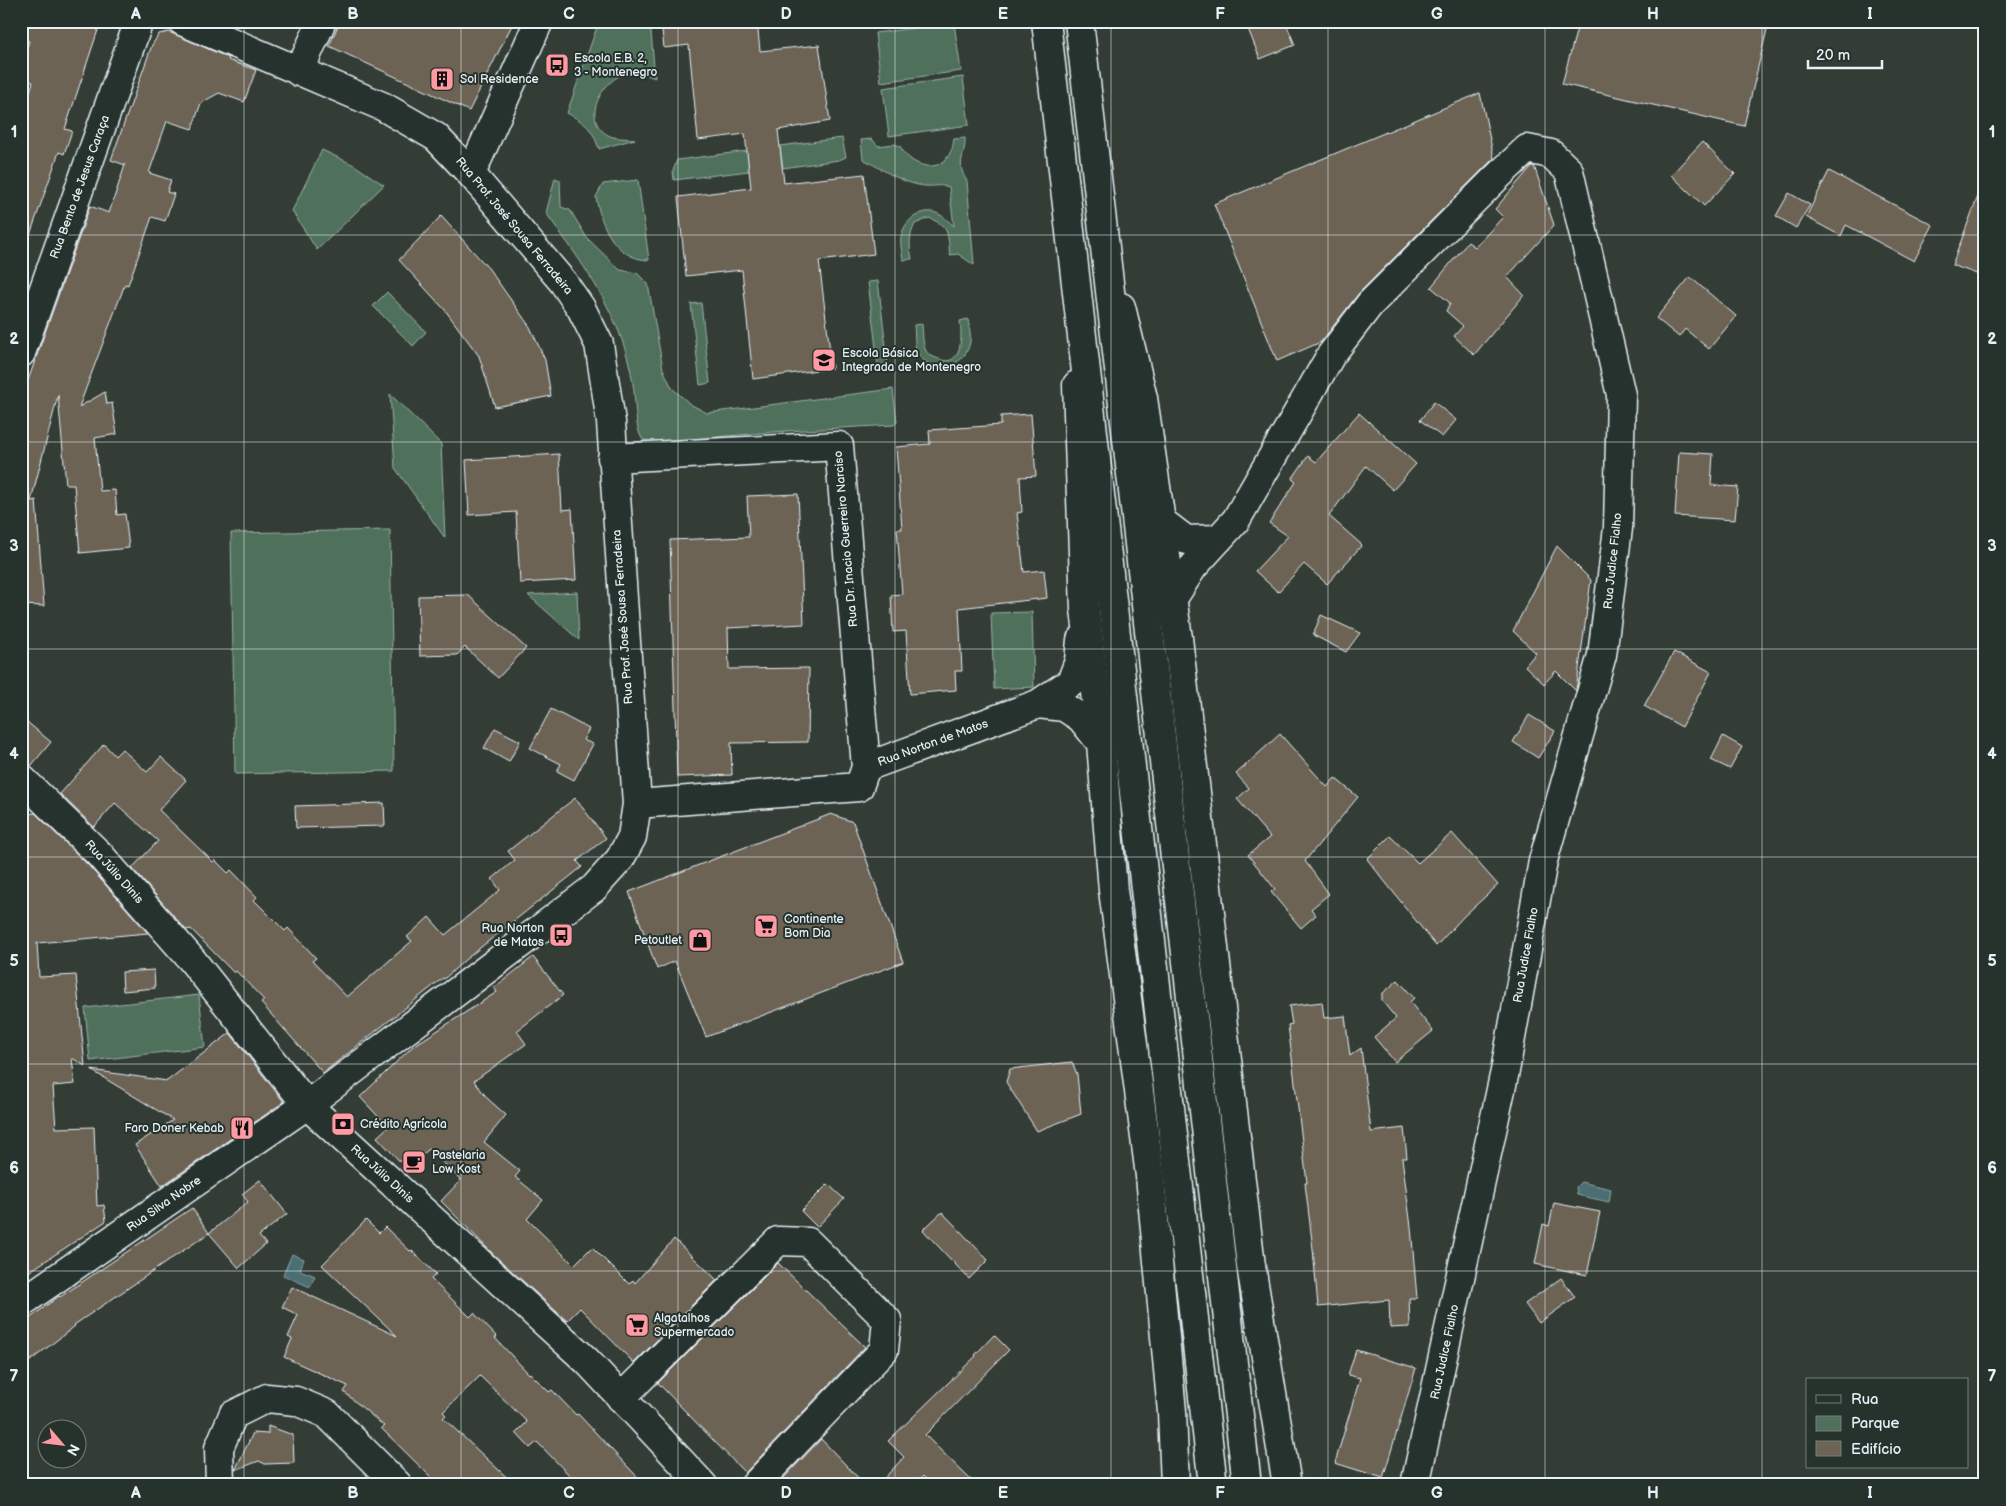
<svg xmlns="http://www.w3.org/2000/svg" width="2006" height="1506" viewBox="0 0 2006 1506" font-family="'Balsamiq Sans',sans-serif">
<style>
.green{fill:#4f715c;stroke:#9cb1aa}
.water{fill:#4c6e73;stroke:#8aa2a8}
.building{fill:#6d6455;stroke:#e8f1f8}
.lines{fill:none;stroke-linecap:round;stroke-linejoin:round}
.minor-casing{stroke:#e8f1f8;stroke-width:31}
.major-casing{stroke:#e8f1f8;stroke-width:31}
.minor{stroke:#26332d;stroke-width:28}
.major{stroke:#26332d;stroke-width:28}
.grid{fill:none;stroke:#e8f1f8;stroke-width:1;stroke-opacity:0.55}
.labels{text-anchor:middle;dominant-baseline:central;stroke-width:4;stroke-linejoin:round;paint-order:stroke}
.poi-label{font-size:12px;fill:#e8f1f8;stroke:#26332d;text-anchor:start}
.street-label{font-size:12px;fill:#e8f1f8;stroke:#26332d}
.neatline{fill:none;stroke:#e8f1f8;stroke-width:2}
.grid-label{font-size:16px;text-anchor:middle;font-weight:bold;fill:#e8f1f8}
</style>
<rect width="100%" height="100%" fill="#343d35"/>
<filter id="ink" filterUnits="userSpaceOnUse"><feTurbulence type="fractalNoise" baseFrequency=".02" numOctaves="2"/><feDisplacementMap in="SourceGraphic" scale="10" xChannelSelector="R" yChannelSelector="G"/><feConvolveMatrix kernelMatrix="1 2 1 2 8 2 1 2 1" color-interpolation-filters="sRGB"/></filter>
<g filter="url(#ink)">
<path class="green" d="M 599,21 L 650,21 L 655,78 C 647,75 637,71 628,73 C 604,77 579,119 608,135 C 615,139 627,138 635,139 L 599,149 C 592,128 587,124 567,113 Z
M 954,23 L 961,71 L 881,82 L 875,33 Z
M 963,77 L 969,125 L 889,136 L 883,88 Z
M 842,138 L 846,157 L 839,160 L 783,168 L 780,146 Z
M 965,138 C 966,156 955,163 967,181 L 974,265 L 958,254 L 950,255 C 947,234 951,227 929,218 L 915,224 C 909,236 909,245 912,259 L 903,260 C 902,252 899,241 902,233 C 906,220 921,208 936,213 C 943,215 949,222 954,226 L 949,187 C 941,184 934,187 925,186 C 903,184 882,169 863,159 L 861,140 L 872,139 L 878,146 L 894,144 L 900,146 C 910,167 940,176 951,151 C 953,148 953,143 954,139 Z
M 322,150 L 354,165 L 384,185 L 317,250 L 292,211 Z
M 747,151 L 749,171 L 674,180 L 673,171 L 677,160 Z
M 555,178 L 560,180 L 561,207 L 570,210 L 587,238 L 620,270 L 637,273 L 648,284 L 663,369 L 672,388 L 690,404 L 707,413 L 893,389 L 897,422 L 894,425 L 786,431 L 656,442 L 643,440 C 634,429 636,399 633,384 C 631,370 627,354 622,340 C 605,293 575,253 546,213 Z
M 638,180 L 649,260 C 615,259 601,226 596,197 L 603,184 Z
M 878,281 L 888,364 L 878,365 L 868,282 Z
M 387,292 L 426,332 L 413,346 L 373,306 Z
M 701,303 L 710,383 L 700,385 L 691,304 Z
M 968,319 C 969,328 972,338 969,346 C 962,370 928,374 917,352 C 914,345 915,333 914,325 L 922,324 C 923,332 922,343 926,351 C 929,356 934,357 939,359 C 963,369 962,334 960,321 Z
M 390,394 L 441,444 L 445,538 L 395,468 Z
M 390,530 L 394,771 L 235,774 L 231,533 Z
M 577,592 L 579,640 L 528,595 Z
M 1032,612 L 1034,687 L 994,689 L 991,613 Z
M 199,995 L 205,1047 L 90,1061 L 85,1008 Z"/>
<path class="water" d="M 1581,1182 L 1611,1189 L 1609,1202 L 1577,1195 L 1576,1187 Z
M 292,1254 L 304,1259 L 300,1270 L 315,1276 L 310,1287 L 283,1275 Z"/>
<path class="building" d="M 21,21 L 101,21 L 65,129 L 72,131 L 64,154 L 59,152 L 24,252 L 21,252 L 21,120 L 33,82 L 21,79 L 21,68 L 29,41 L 21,38 Z
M 340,21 L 514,21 L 469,111 L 329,46 Z
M 661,21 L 757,21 L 760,51 L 819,45 L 830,121 L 778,130 L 784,183 L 864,174 L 874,254 L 819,261 L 832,368 L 753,379 L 742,270 L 686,276 L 678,197 L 751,188 L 745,134 L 698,140 L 689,45 L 664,48 Z
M 1245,21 L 1285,21 L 1295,45 L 1260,59 Z
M 1579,21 L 1769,21 L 1744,126 L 1562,84 Z
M 169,32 L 229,58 L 228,60 L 256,70 L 244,102 L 219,93 L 201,103 L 192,129 L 167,121 L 149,173 L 171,180 L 167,192 L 174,194 L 165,221 L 152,217 L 128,285 L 125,284 L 79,407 L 105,392 L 107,404 L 112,403 L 117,434 L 95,438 L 100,491 L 115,490 L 117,515 L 125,514 L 129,548 L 80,553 L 74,485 L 66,485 L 58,395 L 31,501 L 36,500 L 44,606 L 21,605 L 21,400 L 90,206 L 109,213 L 125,165 L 111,160 L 152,45 L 159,34 Z
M 1480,93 L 1494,158 L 1359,293 L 1321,342 L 1277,361 L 1214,204 Z
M 1702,142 L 1735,174 L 1704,206 L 1671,175 Z
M 1532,166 L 1534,166 L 1554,225 L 1507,277 L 1524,295 L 1474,355 L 1454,336 L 1463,326 L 1446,311 L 1450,303 L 1431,287 L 1468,242 L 1475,247 L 1503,217 L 1495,209 Z
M 1829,171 L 1933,225 L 1914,261 L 1846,225 L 1841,236 L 1806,217 Z
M 1983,183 L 1985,184 L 1985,277 L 1952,265 Z
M 1789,193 L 1810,205 L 1796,228 L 1776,216 Z
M 441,216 L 489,269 L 530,327 L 545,360 L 551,396 L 495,407 L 479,356 L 445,310 L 399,260 Z
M 1690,277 L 1736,316 L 1709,349 L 1685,329 L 1679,337 L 1656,318 Z
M 1434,402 L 1456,420 L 1442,437 L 1420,420 Z
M 1359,413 L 1416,464 L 1393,490 L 1366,466 L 1329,516 L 1362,545 L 1327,584 L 1304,564 L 1278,592 L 1255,571 L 1288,536 L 1269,523 L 1296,482 L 1292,479 L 1308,456 L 1316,462 Z
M 1031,414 L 1036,476 L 1020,477 L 1022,512 L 1017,513 L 1024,572 L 1044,570 L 1047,598 L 959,608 L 962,671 L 955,671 L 956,690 L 910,694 L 906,631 L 893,632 L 891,595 L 902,594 L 897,529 L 902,529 L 896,447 L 930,444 L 929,430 L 1001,425 L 1001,416 Z
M 1679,452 L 1713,454 L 1711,485 L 1738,487 L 1735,520 L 1675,516 Z
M 559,454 L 562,510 L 572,509 L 576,580 L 520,583 L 516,512 L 469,515 L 466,460 Z
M 798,494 L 804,624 L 728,628 L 729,669 L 809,668 L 808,742 L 731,743 L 732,775 L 677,777 L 670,540 L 749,537 L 747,496 Z
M 1557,546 L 1591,580 L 1576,691 L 1556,671 L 1544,684 L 1525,666 L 1536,653 L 1513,631 Z
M 468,595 L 526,648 L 498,678 L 465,647 L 457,655 L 420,656 L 418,596 Z
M 1321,615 L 1360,633 L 1346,652 L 1313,635 Z
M 1674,652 L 1711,672 L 1682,727 L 1644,706 Z
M 551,709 L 589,729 L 583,740 L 593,744 L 574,780 L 557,771 L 561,764 L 530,748 Z
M 1529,715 L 1555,731 L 1538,758 L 1513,742 Z
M 21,717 L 51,742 L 31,766 L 21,763 Z
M 495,728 L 520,741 L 509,762 L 484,748 Z
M 1280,734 L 1327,787 L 1335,778 L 1358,797 L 1305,861 L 1329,894 L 1311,909 L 1316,915 L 1301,928 L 1271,892 L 1275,889 L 1248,855 L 1270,837 L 1237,799 L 1249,788 L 1236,774 Z
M 1723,736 L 1742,747 L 1730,769 L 1711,760 Z
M 104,744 L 115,756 L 122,749 L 147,772 L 161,757 L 186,780 L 159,810 L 213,862 L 215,860 L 228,873 L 231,870 L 257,897 L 254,900 L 285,931 L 288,928 L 316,958 L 312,961 L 347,997 L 412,941 L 407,937 L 429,917 L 445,935 L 500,890 L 492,879 L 515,860 L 508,851 L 575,798 L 606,838 L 577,861 L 582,867 L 466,959 L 444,979 L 443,978 L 323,1073 L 261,1003 L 264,1000 L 236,971 L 234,973 L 191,929 L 186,930 L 132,868 L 158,841 L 115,803 L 94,827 L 60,794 Z
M 384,803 L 385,826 L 296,828 L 295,806 Z
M 35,813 L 88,865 L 148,933 L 37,943 L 39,977 L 76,975 L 85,1066 L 72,1058 L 75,1084 L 53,1086 L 56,1128 L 94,1127 L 97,1206 L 104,1205 L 106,1221 L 21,1277 L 21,815 Z
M 831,814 L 853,822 L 903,962 L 706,1037 L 675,961 L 657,969 L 629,892 Z
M 1452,833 L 1498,885 L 1465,915 L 1436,946 L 1367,859 L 1390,836 L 1418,863 Z
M 533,957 L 563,995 L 517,1031 L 526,1044 L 474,1081 L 488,1099 L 506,1115 L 484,1142 L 520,1171 L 515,1177 L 543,1200 L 527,1219 L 574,1265 L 592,1247 L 629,1284 L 633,1280 L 635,1283 L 674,1239 L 717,1280 L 634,1363 L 580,1308 L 567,1321 L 494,1255 L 441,1201 L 461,1180 L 429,1149 L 407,1169 L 377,1137 L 388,1127 L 360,1097 L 412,1047 L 497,992 L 494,988 Z
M 154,970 L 155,988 L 123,991 L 122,972 Z
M 1398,980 L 1414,998 L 1410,1002 L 1433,1031 L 1395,1062 L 1374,1037 L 1396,1018 L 1382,1001 L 1382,994 Z
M 1322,1002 L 1324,1018 L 1345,1016 L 1350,1056 L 1361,1048 L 1371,1132 L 1404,1128 L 1407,1158 L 1402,1158 L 1411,1227 L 1417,1298 L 1409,1298 L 1410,1327 L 1390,1328 L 1389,1300 L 1318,1307 L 1313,1249 L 1305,1183 L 1307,1183 L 1288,1025 L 1292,1024 L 1289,1006 Z
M 230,1033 L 284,1102 L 162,1186 L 135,1145 L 173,1120 L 91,1070 L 167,1081 Z
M 1072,1062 L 1077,1074 L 1081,1114 L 1037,1131 L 1006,1082 L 1010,1069 Z
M 260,1180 L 287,1214 L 259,1236 L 266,1244 L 239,1268 L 209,1233 L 248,1202 L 242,1194 Z
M 828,1184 L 844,1199 L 817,1227 L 801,1211 Z
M 1554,1203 L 1600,1212 L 1587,1275 L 1535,1264 L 1543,1224 L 1549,1226 Z
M 192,1208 L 209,1233 L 74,1325 L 75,1326 L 21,1368 L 21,1325 L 59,1296 L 60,1297 Z
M 942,1212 L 988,1260 L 969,1279 L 923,1230 Z
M 366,1220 L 379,1233 L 385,1227 L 410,1251 L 411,1250 L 436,1274 L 431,1279 L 470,1317 L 474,1313 L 497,1337 L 495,1338 L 529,1374 L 530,1373 L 549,1392 L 552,1390 L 576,1415 L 578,1414 L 645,1485 L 579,1485 L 537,1442 L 530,1448 L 516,1433 L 527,1422 L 480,1376 L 443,1412 L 446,1415 L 443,1418 L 515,1485 L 439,1485 L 381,1428 L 384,1426 L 344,1392 L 348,1386 L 284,1357 L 292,1339 L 288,1337 L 298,1315 L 282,1307 L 292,1287 L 397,1336 L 322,1265 Z
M 778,1263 L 865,1347 L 745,1473 L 658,1383 Z
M 1561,1278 L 1575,1297 L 1539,1323 L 1525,1304 Z
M 994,1335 L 1009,1350 L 925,1435 L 976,1485 L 932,1485 L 923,1476 L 915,1485 L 878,1485 L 904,1457 L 888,1441 L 976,1356 L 975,1355 Z
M 1356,1350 L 1416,1368 L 1383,1478 L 1335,1463 L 1360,1378 L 1348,1375 Z
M 268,1426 L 293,1435 L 294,1463 L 265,1464 L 259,1461 L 235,1470 L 253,1433 L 268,1434 Z
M 821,1439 L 865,1485 L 777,1485 Z"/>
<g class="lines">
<g class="minor-casing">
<path id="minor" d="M 299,72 L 322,21
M 471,174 L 539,21
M 1121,307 L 1143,398 L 1178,638 L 1251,1266 L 1287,1485
M 21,353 L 139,21
M 1077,385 L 1085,609 L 1101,743 L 1113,890 L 1150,1176 L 1172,1412 L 1175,1485
M 612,458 L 839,446 L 866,767
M 1160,520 L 1186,540 L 1219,539
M 1172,600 L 1193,567 L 1236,520 L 1331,355 L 1370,304 L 1496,178 L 1527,149 L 1551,154 L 1569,171 L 1621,395 L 1618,528 L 1602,655 L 1543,861 L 1505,1071 L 1415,1485
M 1038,704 L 1064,707 L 1081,718 L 1101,743
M 21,778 L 99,854 L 192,960 L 307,1105 L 587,1361 L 703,1485
M 637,804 L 859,787 L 866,767 L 1038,704 L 1071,682 L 1079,661 L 1081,640
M 21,1303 L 307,1105 L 594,888 L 620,859 L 632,837 L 637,804 L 611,422 L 599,344 L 581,308 L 563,282 L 471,174 L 436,137 L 384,107 L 182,21
M 621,1398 L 778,1241 L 808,1242 L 887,1320 L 884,1350 L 755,1485
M 220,1485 L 219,1448 L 233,1415 L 267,1398 L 296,1401 L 327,1414 L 398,1485"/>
</g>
<g class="major-casing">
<path id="major" d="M 1046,21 L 1213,1485
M 1079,21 L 1247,1485"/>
</g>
<use href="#minor" class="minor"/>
<use href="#major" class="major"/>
</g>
</g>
<path class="grid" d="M 244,21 L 244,1485M 461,21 L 461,1485M 678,21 L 678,1485M 895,21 L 895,1485M 1111,21 L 1111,1485M 1328,21 L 1328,1485M 1545,21 L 1545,1485M 1762,21 L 1762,1485M 21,235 L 1985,235M 21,442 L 1985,442M 21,649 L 1985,649M 21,857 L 1985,857M 21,1064 L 1985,1064M 21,1271 L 1985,1271"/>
<defs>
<g id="bus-square" transform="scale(1.25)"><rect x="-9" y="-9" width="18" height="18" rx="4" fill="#ff9aa2" stroke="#26332d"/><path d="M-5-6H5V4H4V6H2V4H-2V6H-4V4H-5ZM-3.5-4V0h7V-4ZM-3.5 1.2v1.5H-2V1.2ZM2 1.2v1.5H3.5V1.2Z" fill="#111"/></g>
<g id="building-square" transform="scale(1.25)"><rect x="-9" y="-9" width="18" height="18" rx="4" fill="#ff9aa2" stroke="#26332d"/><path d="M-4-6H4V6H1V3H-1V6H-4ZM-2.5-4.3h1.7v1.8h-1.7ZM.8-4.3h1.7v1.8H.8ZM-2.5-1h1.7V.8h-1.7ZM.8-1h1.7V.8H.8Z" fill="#111"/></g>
<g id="school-square" transform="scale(1.25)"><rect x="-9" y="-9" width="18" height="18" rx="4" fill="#ff9aa2" stroke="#26332d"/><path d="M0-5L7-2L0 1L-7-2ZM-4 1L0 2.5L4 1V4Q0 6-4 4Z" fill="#111"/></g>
<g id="supermarket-square" transform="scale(1.25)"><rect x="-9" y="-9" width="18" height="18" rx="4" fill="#ff9aa2" stroke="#26332d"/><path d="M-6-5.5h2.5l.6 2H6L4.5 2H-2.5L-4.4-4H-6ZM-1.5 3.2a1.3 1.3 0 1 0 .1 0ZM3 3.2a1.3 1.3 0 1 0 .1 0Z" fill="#111"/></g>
<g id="shop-square" transform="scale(1.25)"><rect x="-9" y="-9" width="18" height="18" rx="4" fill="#ff9aa2" stroke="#26332d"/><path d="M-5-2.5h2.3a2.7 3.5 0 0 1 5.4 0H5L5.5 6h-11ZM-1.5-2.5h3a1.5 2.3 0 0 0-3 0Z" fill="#111"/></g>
<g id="bank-square" transform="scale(1.25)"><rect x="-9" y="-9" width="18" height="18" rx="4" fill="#ff9aa2" stroke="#26332d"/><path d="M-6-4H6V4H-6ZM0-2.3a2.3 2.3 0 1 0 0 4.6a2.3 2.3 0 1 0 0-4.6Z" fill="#111"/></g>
<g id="restaurant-square" transform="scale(1.25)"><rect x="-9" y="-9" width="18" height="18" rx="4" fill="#ff9aa2" stroke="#26332d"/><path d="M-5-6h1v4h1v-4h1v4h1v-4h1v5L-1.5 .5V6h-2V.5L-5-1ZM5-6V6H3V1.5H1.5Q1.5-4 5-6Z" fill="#111"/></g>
<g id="cafe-square" transform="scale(1.25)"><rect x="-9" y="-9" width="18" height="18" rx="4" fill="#ff9aa2" stroke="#26332d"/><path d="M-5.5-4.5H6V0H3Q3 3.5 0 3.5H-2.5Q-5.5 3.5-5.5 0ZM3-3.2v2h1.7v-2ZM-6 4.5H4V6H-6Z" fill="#111"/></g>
</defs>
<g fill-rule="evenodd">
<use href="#bus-square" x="557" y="65"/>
<use href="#building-square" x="442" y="79"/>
<use href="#school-square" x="824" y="360"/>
<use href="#supermarket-square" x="766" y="926"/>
<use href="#bus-square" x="561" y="935"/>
<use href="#shop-square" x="700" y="940"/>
<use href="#bank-square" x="343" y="1124"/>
<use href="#restaurant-square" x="242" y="1128"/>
<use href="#cafe-square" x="414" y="1162"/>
<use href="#supermarket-square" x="637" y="1325"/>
</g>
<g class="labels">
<g class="poi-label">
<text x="574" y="58">Escola E.B. 2,<tspan x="574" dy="14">3 - Montenegro</tspan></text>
<text x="460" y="79">Sol Residence</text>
<text x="842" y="353">Escola Básica<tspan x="842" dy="14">Integrada de Montenegro</tspan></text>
<text x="784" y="919">Continente<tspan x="784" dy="14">Bom Dia</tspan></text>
<text x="544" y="928" text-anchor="end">Rua Norton<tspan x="544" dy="14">de Matos</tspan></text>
<text x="682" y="940" text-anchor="end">Petoutlet</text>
<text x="360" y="1124">Crédito Agrícola</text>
<text x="224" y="1128" text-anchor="end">Faro Doner Kebab</text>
<text x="432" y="1155">Pastelaria<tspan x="432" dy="14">Low Kost</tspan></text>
<text x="654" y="1318">Algatalhos<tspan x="654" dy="14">Supermercado</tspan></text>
</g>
<g class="street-label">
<text transform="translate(80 187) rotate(-70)">Rua Bento de Jesus Caraça</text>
<text transform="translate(514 226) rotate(50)">Rua Prof. José Sousa Ferradeira</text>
<text transform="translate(846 539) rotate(-95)">Rua Dr. Inacio Guerreiro Narciso</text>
<text transform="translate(1613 561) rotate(-84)">Rua Judice Fialho</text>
<text transform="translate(623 617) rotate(-94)">Rua Prof. José Sousa Ferradeira</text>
<text transform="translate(933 743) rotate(-20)">Rua Norton de Matos</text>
<text transform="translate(114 872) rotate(48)">Rua Júlio Dinis</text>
<text transform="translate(1526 955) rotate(-80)">Rua Judice Fialho</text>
<text transform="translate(382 1174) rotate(42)">Rua Júlio Dinis</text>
<text transform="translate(164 1204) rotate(-35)">Rua Silva Nobre</text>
<text transform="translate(1445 1352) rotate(-78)">Rua Judice Fialho</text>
</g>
</g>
<rect width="2006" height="1506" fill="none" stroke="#26332d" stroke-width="55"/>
<rect x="1806" y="1378" width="162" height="90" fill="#26332d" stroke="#747f7e"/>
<rect x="1816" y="1395" width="25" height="8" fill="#26332d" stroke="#747f7e"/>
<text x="1851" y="1404" font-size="15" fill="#e8f1f8">Rua</text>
<rect x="1816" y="1416" width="25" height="15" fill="#4f715c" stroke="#747f7e"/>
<text x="1851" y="1428" font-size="15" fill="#e8f1f8">Parque</text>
<rect x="1816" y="1441" width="25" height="15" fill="#6d6455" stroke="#747f7e"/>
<text x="1851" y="1454" font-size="15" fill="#e8f1f8">Edifício</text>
<g transform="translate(62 1444) rotate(118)"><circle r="24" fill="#26332d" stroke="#747f7e"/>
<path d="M0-4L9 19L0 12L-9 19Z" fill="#ff9aa2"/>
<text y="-8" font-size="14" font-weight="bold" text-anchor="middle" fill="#e8f1f8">N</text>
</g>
<path d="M1808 60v8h74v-8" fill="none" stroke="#e8f1f8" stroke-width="2.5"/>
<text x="1816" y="60" font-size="15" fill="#e8f1f8" stroke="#26332d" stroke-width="4" paint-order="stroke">20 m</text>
<rect x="28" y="28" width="1950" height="1450" class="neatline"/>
<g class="grid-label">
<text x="136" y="19">A</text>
<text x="353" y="19">B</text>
<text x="569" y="19">C</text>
<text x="786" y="19">D</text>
<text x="1003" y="19">E</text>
<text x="1220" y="19">F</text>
<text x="1437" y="19">G</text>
<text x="1653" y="19">H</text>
<text x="1870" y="19">I</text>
<text x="14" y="137">1</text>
<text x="1992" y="137">1</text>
<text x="14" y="344">2</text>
<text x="1992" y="344">2</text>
<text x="14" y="551">3</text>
<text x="1992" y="551">3</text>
<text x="14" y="759">4</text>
<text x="1992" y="759">4</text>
<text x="14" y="966">5</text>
<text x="1992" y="966">5</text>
<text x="14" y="1173">6</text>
<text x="1992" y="1173">6</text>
<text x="14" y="1381">7</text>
<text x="1992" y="1381">7</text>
<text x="136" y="1498">A</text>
<text x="353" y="1498">B</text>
<text x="569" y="1498">C</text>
<text x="786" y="1498">D</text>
<text x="1003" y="1498">E</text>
<text x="1220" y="1498">F</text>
<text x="1437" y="1498">G</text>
<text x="1653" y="1498">H</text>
<text x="1870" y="1498">I</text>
</g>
</svg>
